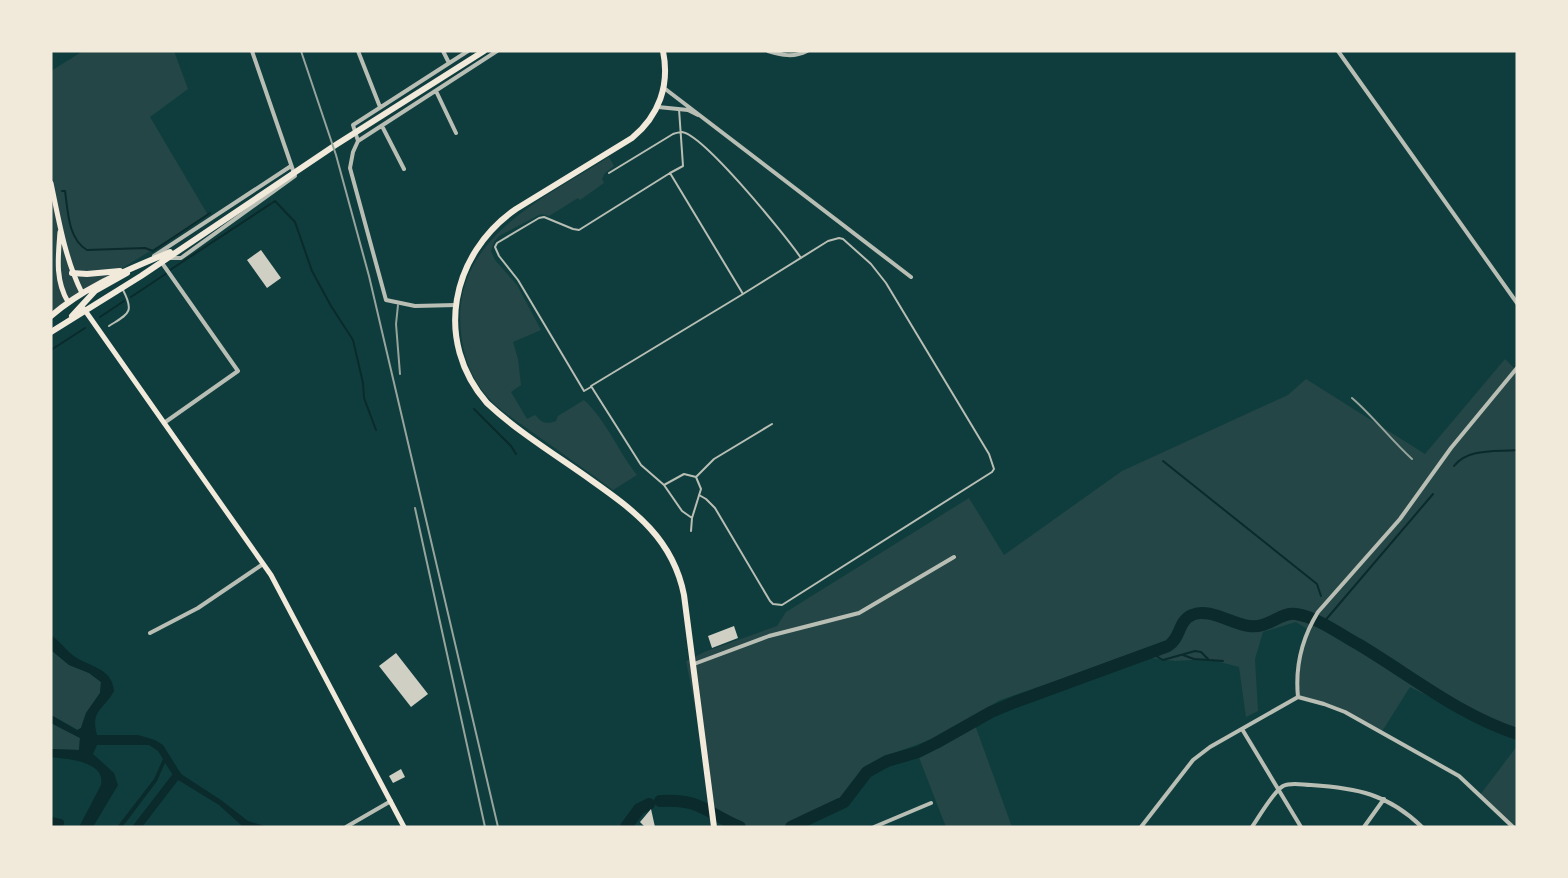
<svg xmlns="http://www.w3.org/2000/svg" width="1568" height="878" viewBox="0 0 1568 878" font-family="'Fira Sans Condensed',sans-serif">
<style>
.green{fill:#244646}
.water{fill:#0a2a2b}
.lines{fill:none;stroke-linecap:round;stroke-linejoin:round}
.stream{stroke:#0a2a2b;stroke-width:2}
.canal{stroke:#0a2a2b;stroke-width:8}
.river{stroke:#0a2a2b;stroke-width:12}
.building{fill:#cfcfc3}
.service{stroke:#b8beb3;stroke-width:2}
.minor{stroke:#b8beb3;stroke-width:4}
.secondary{stroke:#f1e9da;stroke-width:5}
.primary{stroke:#f1e9da;stroke-width:6}
.rail{stroke:#97a49c;stroke-width:2}
</style>
<rect width="100%" height="100%" fill="#0f3d3e"/>
<path class="green" d="M 83,51 L 174,51 L 188,89 L 150,117 L 208,215 L 68,302 L 51,316 L 51,71 Z
M 609,157 L 614,166 L 605,173 L 602,179 L 604,183 L 580,200 L 578,198 L 549,216 L 541,214 L 499,236 L 494,242 L 491,251 L 495,260 L 517,285 L 541,330 L 513,342 L 518,359 L 521,385 L 511,392 L 527,419 L 535,415 C 542,423 546,425 556,421 L 558,416 L 584,400 C 606,420 618,451 637,475 L 613,490 C 586,470 559,451 532,432 C 516,420 498,410 486,395 C 471,378 463,355 461,332 C 450,239 543,199 609,157 Z
M 1505,359 L 1517,371 L 1517,741 L 1410,687 L 1381,733 L 1344,712 L 1298,697 L 1300,661 L 1307,629 L 1296,622 L 1263,632 L 1255,659 L 1258,711 L 1246,717 L 1239,667 L 1208,659 L 1175,661 L 1151,658 L 1122,668 L 1053,682 L 1000,700 L 940,736 L 881,758 L 858,782 L 844,802 L 791,827 L 740,827 L 716,814 L 686,661 L 704,652 L 777,626 L 786,612 L 969,498 L 1004,555 L 1122,471 L 1288,395 L 1306,379 L 1425,454 Z
M 51,650 L 69,665 L 89,673 L 101,682 L 100,693 L 86,713 L 81,728 L 78,730 L 51,715 Z
M 51,723 L 80,738 L 79,750 L 51,749 Z
M 975,725 L 1012,827 L 946,827 L 918,755 L 938,747 Z
M 1517,746 L 1517,827 L 1513,827 L 1480,795 Z"/>
<path class="water" d="M 51,635 C 58,640 63,646 69,652 C 84,667 112,665 114,691 C 104,710 90,710 97,735 L 138,735 L 155,740 L 163,745 L 181,774 L 221,800 L 248,821 L 268,827 L 245,827 L 241,825 L 219,805 L 175,778 L 165,763 L 157,781 L 127,821 L 122,827 L 117,827 L 154,779 L 163,759 L 158,751 L 149,745 L 97,745 L 93,754 L 114,773 L 118,785 L 93,827 L 79,827 L 101,785 C 106,761 67,759 51,757 L 51,749 L 79,750 L 80,738 L 51,723 L 51,715 L 77,730 L 81,728 L 86,713 L 100,693 L 101,682 L 89,673 L 69,665 L 51,650 Z"/>
<g class="lines">
<path class="stream" d="M 62,191 L 65,191 C 68,211 68,239 87,250 L 145,248 L 153,251 L 210,213
M 170,270 L 275,201 L 295,222 L 312,271 L 331,306 L 353,340 L 363,383 L 364,398 L 376,430
M 131,297 L 167,273
M 100,317 L 124,301
M 51,350 L 85,328
M 474,409 L 511,446 L 516,454
M 1163,461 L 1317,584 L 1321,596
M 1454,466 C 1468,448 1495,452 1517,450
M 1323,623 L 1433,494
M 1151,653 L 1163,660 L 1195,651 L 1201,652 L 1208,659
M 1183,655 L 1194,659 L 1223,661"/>
<path class="canal" d="M 51,821 L 60,823
M 137,827 L 177,775"/>
<path class="river" d="M 660,801 C 701,798 706,813 740,827
M 626,827 L 639,809 L 649,804
M 791,827 L 844,802 L 867,772 L 887,761 L 918,752 L 936,743 L 991,712 L 1015,702 L 1168,646 C 1181,638 1178,621 1192,615 C 1208,607 1232,624 1249,626 C 1269,629 1281,611 1296,614 C 1319,618 1338,633 1358,644 C 1410,675 1459,715 1517,734"/>
</g>
<path class="building" d="M 261,250 L 281,278 L 267,288 L 247,260 Z
M 734,626 L 738,638 L 712,648 L 708,636 Z
M 396,653 L 428,694 L 411,707 L 379,666 Z
M 401,769 L 405,777 L 393,783 L 389,776 Z
M 651,809 L 655,827 L 645,827 L 640,822 Z"/>
<g class="lines">
<path class="service" d="M 679,109 L 683,166 L 670,173 L 743,294 L 591,386 L 641,465 L 664,485 L 682,511 L 692,518 L 691,531
M 609,173 L 673,134 C 675,133 681,132 682,132 C 704,135 786,236 801,258
M 109,326 C 128,314 135,313 123,290
M 591,387 L 584,391 L 518,280 L 499,256 L 495,247 L 497,243 L 539,218 L 544,217 L 573,229 L 579,230 L 670,173
M 696,477 L 714,459 L 772,424
M 664,485 L 684,474 L 696,477 L 701,489 L 692,518
M 699,495 L 706,499 L 715,508 L 770,601 L 773,604 L 782,605 L 992,472 L 994,469 L 989,454 L 886,283 L 871,264 L 843,239 L 839,238 L 828,241 L 743,294"/>
<path class="minor" d="M 358,51 L 380,107
M 443,51 L 449,63
M 768,51 C 782,55 793,58 807,51
M 1338,51 L 1517,303
M 664,88 L 911,277
M 436,91 L 456,133
M 658,107 L 688,110 L 698,115
M 382,126 L 404,169
M 358,141 L 353,152 L 350,168 L 386,300 L 415,306 L 456,305
M 358,141 L 497,51
M 358,141 L 353,125 L 468,51
M 154,256 L 291,166
M 170,258 L 181,258 L 295,176 L 252,51
M 162,263 L 238,371 L 164,423
M 150,633 L 198,608 L 263,564
M 694,664 L 769,636 L 859,613 L 954,557
M 1298,697 C 1295,667 1302,638 1318,612 L 1400,519 L 1451,448 L 1517,368
M 1298,697 L 1324,704 L 1345,712 L 1459,776 L 1513,827
M 1242,729 L 1301,827
M 346,827 L 391,801
M 874,827 L 931,803
M 1141,827 L 1193,760 L 1210,747 L 1298,697
M 1252,827 C 1259,817 1273,792 1283,786 C 1291,782 1303,785 1311,785 C 1357,788 1388,794 1422,827
M 1364,827 L 1384,799"/>
<path class="secondary" d="M 51,183 C 59,221 65,259 82,293
M 60,232 C 58,257 55,280 68,302
M 84,309 L 271,575 L 404,827"/>
<path class="primary" d="M 663,51 C 670,85 659,116 632,138 L 516,209 C 451,254 433,341 487,403 C 518,432 556,455 591,480 C 635,511 673,539 684,595 L 714,827
M 72,273 L 87,274 L 120,271
M 51,316 C 87,285 126,271 170,252
M 72,316 L 95,291 L 127,273
M 51,332 L 141,276 L 334,146 L 484,51"/>
<path class="rail" d="M 301,51 L 336,155 L 369,276 L 498,827
M 398,305 L 396,324 L 400,374
M 1352,398 C 1374,417 1391,440 1412,459
M 415,508 L 485,827"/>
</g>
<rect width="1568" height="878" fill="none" stroke="#f1e9da" stroke-width="105"/>
</svg>
